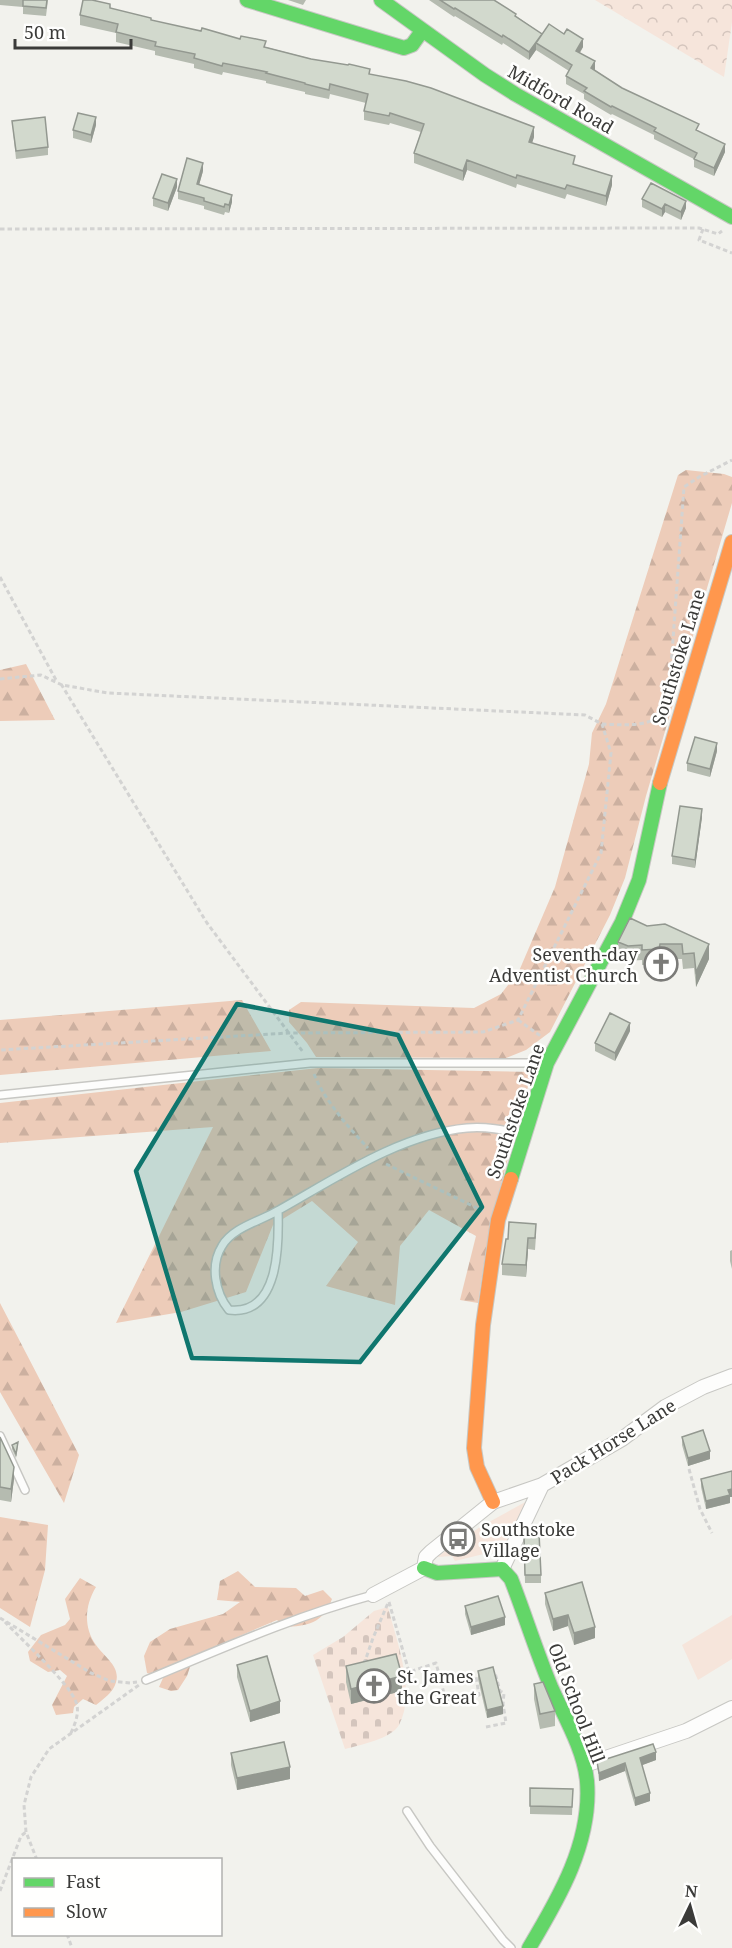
<svg xmlns="http://www.w3.org/2000/svg" width="732" height="1948" viewBox="0 0 732 1948" font-family="'Noto Serif',serif">
<style>
.grass{fill:#f6e5db}
.forest{fill:url(#forest-firs)}
.cemetery{fill:url(#cemetery-stones)}
.park{fill:url(#park-crowns)}
.lines{fill:none;stroke-linecap:round;stroke-linejoin:round}
.lane-casing{stroke:#c7c7c3;stroke-width:10}
.street-casing{stroke:#c7c7c3;stroke-width:16}
.fast-casing{stroke:#c7c7c3;stroke-width:16}
.slow-casing{stroke:#c7c7c3;stroke-width:16}
.path{stroke:#d3d3d2;stroke-width:3;stroke-dasharray:4.5 3;stroke-linecap:butt}
.lane{stroke:#fdfdfc;stroke-width:7}
.street{stroke:#fdfdfc;stroke-width:14}
.fast{stroke:#63d668;stroke-width:14}
.slow{stroke:#ff974d;stroke-width:14}
.wall{fill:#b5bbb0}
.shaded-wall{fill:#939890}
.building{fill:#d2d9cd;stroke:#939890;stroke-width:1.5}
.marked{fill:#0f766e;fill-opacity:0.2;stroke:#0f766e;stroke-width:4.5;stroke-linejoin:round}
.labels{text-anchor:middle;dominant-baseline:central;stroke-width:5;stroke-linejoin:round;paint-order:stroke}
.street-label{font-size:18px;fill:#3b3b39;stroke:#fffffe}
.poi-label{font-size:18px;fill:#3b3b39;stroke:#fffffe;text-anchor:start}
</style>
<defs>
<pattern id="forest-firs" width="22" height="20" patternUnits="userSpaceOnUse" patternTransform="scale(1.5)"><rect width="22" height="20" fill="#edccb9"/><path d="M5 1l3.5 6h-7zM16 11l3.5 6h-7z" fill="#ccb0a0"/></pattern>
<pattern id="cemetery-stones" width="16" height="16" patternUnits="userSpaceOnUse" patternTransform="scale(1.5)"><rect width="16" height="16" fill="#f6e5db"/><path d="M2 7V4a2 2 0 0 1 4 0v3zM10 15v-3a2 2 0 0 1 4 0v3z" fill="#d4c5bd"/></pattern>
<pattern id="park-crowns" width="20" height="18" patternUnits="userSpaceOnUse" patternTransform="scale(1.5)"><rect width="20" height="18" fill="#f6e5db"/><path d="M2 6a3 3 0 1 1 6 0M12 15a3 3 0 1 1 6 0" fill="none" stroke="#d4c5bd"/></pattern>
</defs>
<rect width="100%" height="100%" fill="#f2f2ed"/>
<path class="grass" d="M 529,1500 L 509,1540 L 500,1550 L 455,1561 L 452,1556 L 437,1557 L 480,1527 Z
M 732,1615 L 732,1659 L 698,1680 L 682,1645 Z"/>
<path class="forest" d="M 686,470 L 724,474 L 732,477 L 732,503 L 646,796 L 625,878 L 610,915 L 550,1032 L 526,1050 L 506,1058 L 316,1057 L 307,1043 L 289,1022 L 289,1010 L 301,1002 L 474,1008 L 501,994 L 519,971 L 555,887 L 589,764 L 592,733 L 606,704 L 678,475 Z
M 26,664 L 55,720 L 0,721 L 0,670 Z
M 242,1000 L 271,1051 L 0,1075 L 0,1020 Z
M 318,1068 L 532,1072 L 490,1224 L 478,1303 L 460,1300 L 476,1236 L 429,1210 L 400,1246 L 395,1305 L 326,1286 L 358,1242 L 312,1201 L 273,1225 L 246,1292 L 181,1312 L 116,1323 L 213,1127 L 0,1143 L 0,1103 Z
M 0,1303 L 79,1455 L 64,1503 L 0,1392 Z
M 0,1517 L 48,1525 L 45,1570 L 30,1627 L 0,1608 Z
M 238,1571 L 255,1587 L 296,1588 L 305,1596 L 323,1590 L 332,1599 C 323,1624 307,1626 284,1627 L 277,1620 L 235,1638 L 219,1652 L 191,1664 L 187,1676 L 178,1690 L 171,1691 L 159,1687 L 163,1678 L 147,1673 L 144,1656 L 150,1642 L 170,1629 L 223,1614 L 240,1602 L 217,1600 L 220,1581 Z
M 80,1578 L 96,1587 C 85,1605 83,1627 96,1645 C 106,1659 125,1669 113,1689 C 109,1695 101,1701 96,1705 L 83,1699 L 74,1707 L 73,1713 L 56,1715 L 52,1705 L 67,1676 L 60,1670 L 48,1672 L 30,1661 L 28,1652 L 41,1635 L 65,1625 L 70,1619 L 65,1599 Z"/>
<path class="cemetery" d="M 388,1607 C 396,1640 417,1692 399,1725 C 391,1739 360,1745 345,1749 L 313,1655 L 343,1637 L 374,1611 Z"/>
<path class="park" d="M 595,0 L 732,0 L 732,22 L 724,77 Z"/>
<g class="lines">
<g class="lane-casing">
<path id="lane" d="M 0,1095 L 310,1063 L 544,1063
M 278,1211 C 279,1246 279,1316 229,1310 C 215,1293 210,1265 222,1246 C 233,1227 261,1221 279,1210 C 336,1178 401,1134 467,1128 C 485,1126 504,1130 522,1134
M 0,1436 L 25,1490
M 146,1680 C 221,1649 295,1616 373,1595
M 407,1811 L 430,1846 L 503,1940 L 511,1948"/>
</g>
<g class="street-casing">
<path id="street" d="M 502,1569 L 542,1485
M 373,1595 L 424,1568 L 426,1557 L 431,1552 L 493,1502 L 542,1485 L 622,1439 L 665,1407 L 703,1387 L 732,1376
M 585,1765 L 686,1731 L 732,1708"/>
</g>
<g class="fast-casing">
<path id="fast" d="M 247,0 L 404,48 L 412,45 L 422,31
M 381,0 L 485,75 L 515,94 L 732,217
M 511,1179 L 547,1063 L 622,922 L 639,880 L 660,783
M 424,1568 L 437,1573 L 502,1569 L 511,1579 C 525,1615 536,1651 551,1687 C 564,1716 584,1749 587,1781 C 592,1842 559,1898 529,1948"/>
</g>
<g class="slow-casing">
<path id="slow" d="M 660,783 L 732,542
M 493,1502 L 477,1467 L 474,1448 L 483,1325 L 498,1220 L 511,1179"/>
</g>
<path class="path" d="M 0,229 L 699,228 L 718,234 L 722,231
M 703,229 L 699,240 L 732,253
M 0,577 L 56,680
M 0,679 L 41,675 L 62,685 L 108,693 L 585,715 L 602,724 L 611,753 L 601,853 L 518,1020 L 483,1032 L 289,1033 L 0,1050
M 670,681 L 684,487 L 699,477 L 732,460
M 61,684 L 207,923 L 303,1052
M 602,724 C 622,725 644,727 661,716
M 518,1020 L 542,1037
M 314,1074 C 325,1101 348,1127 368,1148
M 386,1164 L 483,1211
M 689,1469 L 700,1509 L 712,1533
M 389,1602 L 409,1672 L 436,1663 L 446,1701 L 479,1695 L 476,1677 L 481,1676
M 0,1618 L 91,1673 L 110,1681 L 130,1683 L 137,1682
M 5,1622 C 21,1639 69,1683 76,1702 C 80,1712 75,1724 71,1733
M 364,1664 L 373,1638 L 388,1603
M 486,1727 L 506,1723 L 503,1704 L 504,1693 L 500,1691 L 495,1673 L 493,1673
M 37,1860 L 26,1832 L 24,1805 L 31,1777 L 49,1749 L 139,1685
M 0,1891 L 21,1836 L 26,1832
M 67,1934 L 72,1948"/>
<use href="#lane" class="lane"/>
<use href="#street" class="street"/>
<use href="#fast" class="fast"/>
<use href="#slow" class="slow"/>
</g>
<path class="wall" d="M 0,0 L 48,0 L 46,16 L 23,14 L 23,7 L 0,5 Z
M 288,0 L 306,0 L 303,5 Z
M 429,0 L 494,0 L 542,34 L 583,47 L 580,53 L 595,69 L 595,70 L 622,88 L 699,132 L 725,152 L 714,176 L 694,167 L 694,159 L 654,139 L 654,135 L 612,114 L 611,115 L 584,99 L 584,94 L 566,84 L 566,76 L 569,71 L 536,50 L 529,60 L 503,43 L 502,45 L 455,16 L 454,17 Z
M 110,8 L 151,21 L 266,47 L 370,74 L 534,137 L 532,143 L 575,165 L 612,185 L 606,206 L 567,194 L 565,199 L 517,184 L 516,188 L 467,170 L 463,181 L 414,163 L 414,153 L 421,132 L 390,123 L 389,125 L 364,120 L 364,111 L 366,103 L 330,94 L 329,99 L 305,94 L 305,92 L 266,83 L 266,81 L 223,72 L 222,75 L 194,68 L 194,64 L 155,55 L 155,51 L 116,42 L 116,33 L 80,25 L 80,15 Z
M 12,121 L 48,147 L 48,155 L 16,159 Z
M 96,125 L 91,143 L 73,138 L 73,130 Z
M 203,171 L 199,185 L 232,202 L 229,213 L 225,212 L 224,215 L 204,209 L 204,206 L 178,199 L 178,191 Z
M 177,187 L 168,211 L 153,206 L 153,198 Z
M 642,199 L 686,208 L 681,220 L 665,212 L 662,217 L 642,207 Z
M 717,751 L 710,777 L 687,771 L 687,763 Z
M 702,817 L 695,868 L 672,864 L 672,856 Z
M 647,926 L 709,959 L 696,987 L 694,968 L 683,969 L 682,959 L 660,959 L 659,964 L 642,965 L 642,960 L 628,961 L 618,957 L 618,942 Z
M 630,1031 L 615,1061 L 595,1051 L 595,1043 Z
M 536,1236 L 535,1250 L 528,1249 L 526,1277 L 502,1275 L 502,1264 L 506,1239 Z
M 732,1250 L 732,1269 L 730,1261 L 730,1251 Z
M 0,1437 L 14,1479 L 11,1502 L 0,1500 Z
M 682,1437 L 710,1459 L 688,1466 L 682,1445 Z
M 12,1445 L 18,1446 L 16,1458 L 12,1449 Z
M 732,1471 L 732,1497 L 730,1497 L 730,1503 L 706,1509 L 701,1487 L 701,1479 Z
M 524,1536 L 541,1575 L 541,1583 L 525,1583 Z
M 545,1593 L 595,1638 L 574,1645 L 568,1626 L 553,1631 L 545,1604 Z
M 465,1606 L 505,1625 L 471,1635 L 465,1614 Z
M 237,1665 L 280,1713 L 250,1722 L 237,1677 Z
M 346,1666 L 402,1691 L 351,1704 L 346,1682 Z
M 478,1671 L 503,1714 L 487,1718 L 478,1679 Z
M 534,1684 L 555,1711 L 555,1726 L 540,1729 L 534,1699 Z
M 231,1753 L 290,1779 L 237,1790 L 231,1765 Z
M 656,1760 L 642,1765 L 650,1801 L 635,1806 L 625,1771 L 599,1781 L 597,1762 Z
M 530,1788 L 573,1789 L 572,1815 L 530,1814 Z"/>
<path class="shaded-wall" d="M 542,34 L 536,43 L 536,50 L 529,60 L 529,52 Z
M 583,39 L 583,47 L 576,58 L 576,51 Z
M 595,61 L 595,69 L 591,76 L 591,68 Z
M 96,117 L 96,125 L 91,143 L 91,135 Z
M 534,127 L 534,137 L 529,152 L 529,142 Z
M 725,144 L 725,152 L 714,176 L 714,168 Z
M 467,160 L 467,170 L 463,181 L 463,171 Z
M 203,163 L 203,171 L 197,192 L 197,184 Z
M 612,176 L 612,185 L 606,206 L 606,196 Z
M 177,179 L 177,187 L 168,211 L 168,203 Z
M 232,195 L 232,202 L 229,213 L 229,205 Z
M 686,201 L 686,208 L 681,220 L 681,212 Z
M 665,204 L 665,212 L 662,217 L 662,209 Z
M 717,743 L 717,751 L 710,777 L 710,769 Z
M 702,809 L 702,817 L 695,868 L 695,860 Z
M 709,944 L 709,959 L 696,987 L 696,972 Z
M 630,1023 L 630,1031 L 615,1061 L 615,1053 Z
M 528,1238 L 528,1249 L 526,1277 L 526,1265 Z
M 710,1451 L 710,1459 L 688,1466 L 688,1458 Z
M 14,1467 L 14,1479 L 11,1502 L 11,1489 Z
M 732,1489 L 732,1497 L 730,1497 L 730,1503 L 706,1509 L 706,1501 Z
M 568,1615 L 568,1626 L 553,1631 L 553,1619 Z
M 505,1617 L 505,1625 L 471,1635 L 471,1627 Z
M 595,1627 L 595,1638 L 574,1645 L 574,1633 Z
M 402,1676 L 402,1691 L 351,1704 L 351,1689 Z
M 280,1701 L 280,1713 L 250,1722 L 250,1711 Z
M 503,1706 L 503,1714 L 487,1718 L 487,1710 Z
M 656,1752 L 656,1760 L 640,1766 L 640,1758 Z
M 625,1763 L 625,1771 L 599,1781 L 599,1773 Z
M 290,1767 L 290,1779 L 237,1790 L 237,1778 Z
M 650,1793 L 650,1801 L 635,1806 L 635,1798 Z"/>
<path class="building" d="M 23,0 L 47,0 L 46,8 L 23,6 Z
M 83,0 L 92,0 L 110,4 L 110,8 L 151,18 L 151,20 L 201,31 L 202,28 L 240,39 L 241,36 L 266,41 L 264,47 L 311,59 L 348,65 L 349,64 L 370,69 L 369,74 L 406,81 L 431,88 L 534,127 L 529,142 L 575,156 L 573,164 L 612,176 L 606,196 L 567,185 L 565,189 L 517,175 L 516,178 L 467,160 L 463,171 L 414,153 L 424,124 L 390,113 L 389,116 L 364,111 L 368,94 L 330,84 L 329,90 L 305,84 L 305,83 L 266,73 L 267,72 L 223,63 L 222,66 L 194,58 L 195,54 L 155,46 L 156,42 L 116,32 L 118,24 L 80,15 Z
M 440,0 L 494,0 L 516,14 L 515,16 L 542,34 L 529,52 L 503,35 L 502,37 L 455,8 L 454,9 Z
M 549,24 L 564,34 L 567,29 L 583,39 L 576,51 L 595,61 L 591,68 L 622,88 L 699,124 L 696,130 L 725,144 L 714,168 L 694,159 L 697,153 L 654,131 L 656,128 L 612,106 L 611,107 L 584,91 L 587,88 L 566,76 L 572,65 L 536,43 Z
M 78,113 L 96,117 L 91,135 L 73,130 Z
M 45,117 L 48,147 L 16,151 L 12,121 Z
M 187,158 L 203,163 L 197,184 L 232,195 L 229,205 L 225,204 L 224,207 L 204,201 L 204,198 L 178,191 Z
M 162,174 L 177,179 L 168,203 L 153,198 Z
M 651,183 L 686,201 L 681,212 L 665,204 L 662,209 L 642,199 Z
M 695,737 L 717,743 L 710,769 L 687,763 Z
M 680,806 L 702,809 L 695,860 L 672,856 Z
M 630,918 L 647,926 L 665,924 L 709,944 L 696,972 L 694,953 L 683,954 L 682,944 L 660,944 L 659,949 L 642,950 L 642,945 L 628,946 L 618,942 Z
M 610,1013 L 630,1023 L 615,1053 L 595,1043 Z
M 509,1222 L 536,1224 L 535,1238 L 528,1238 L 526,1265 L 502,1264 L 506,1239 L 508,1239 Z
M 703,1430 L 710,1451 L 688,1458 L 682,1437 Z
M 0,1437 L 14,1467 L 11,1489 L 0,1487 Z
M 18,1442 L 16,1454 L 12,1445 Z
M 732,1471 L 732,1489 L 728,1490 L 730,1495 L 706,1501 L 701,1479 Z
M 539,1533 L 541,1575 L 525,1575 L 524,1536 L 525,1534 Z
M 582,1582 L 595,1627 L 574,1633 L 568,1615 L 553,1619 L 545,1593 Z
M 498,1596 L 505,1617 L 471,1627 L 465,1606 Z
M 396,1654 L 402,1676 L 351,1689 L 346,1666 Z
M 267,1656 L 280,1701 L 250,1711 L 237,1665 Z
M 493,1667 L 503,1706 L 487,1710 L 478,1671 Z
M 543,1682 L 555,1711 L 540,1714 L 534,1684 Z
M 284,1742 L 290,1767 L 237,1778 L 231,1753 Z
M 653,1744 L 656,1752 L 640,1758 L 650,1793 L 635,1798 L 625,1763 L 599,1773 L 597,1762 Z
M 530,1788 L 573,1789 L 572,1807 L 530,1806 Z"/>
<path class="marked" d="M 237,1004 L 398,1035 L 482,1207 L 360,1362 L 192,1358 L 136,1171 Z"/>
<defs>
<g id="church-ring" transform="scale(1.725)"><circle r="9.5" fill="#fffffe" stroke="#7b7b78" stroke-width="1.5"/><path d="M-1.2-6h2.4v3.5h3.3v2.4h-3.3V6h-2.4V-.1h-3.3v-2.4h3.3Z" fill="#7b7b78"/></g>
<g id="bus-ring" transform="scale(1.725)"><circle r="9.5" fill="#fffffe" stroke="#7b7b78" stroke-width="1.5"/><path d="M-5-6H5V4H4V6H2V4H-2V6H-4V4H-5ZM-3.5-4V0h7V-4ZM-3.5 1.2v1.5H-2V1.2ZM2 1.2v1.5H3.5V1.2Z" fill="#7b7b78"/></g>
</defs>
<g fill-rule="evenodd">
<use href="#church-ring" x="661" y="964"/>
<use href="#bus-ring" x="458" y="1539"/>
<use href="#church-ring" x="374" y="1686"/>
</g>
<g class="labels">
<g class="street-label">
<text transform="translate(561 99) rotate(30)">Midford Road</text>
<text transform="translate(678 657) rotate(-73)">Southstoke Lane</text>
<text transform="translate(515 1111) rotate(-71)">Southstoke Lane</text>
<text transform="translate(613 1441) rotate(-32)">Pack Horse Lane</text>
<text transform="translate(577 1703) rotate(69)">Old School Hill</text>
</g>
<g class="poi-label">
<text x="638" y="954" text-anchor="end">Seventh-day<tspan x="638" dy="21">Adventist Church</tspan></text>
<text x="481" y="1529">Southstoke<tspan x="481" dy="21">Village</tspan></text>
<text x="397" y="1676">St. James<tspan x="397" dy="21">the Great</tspan></text>
</g>
</g>
<rect x="12" y="1858" width="210" height="78" fill="#fffffe" stroke="#b1b1af" stroke-width="1.5"/>
<rect x="24" y="1878" width="30" height="9" fill="#63d668" stroke="#b1b1af" stroke-width="1.5"/>
<text x="66" y="1888" font-size="18" fill="#3b3b39">Fast</text>
<rect x="24" y="1908" width="30" height="9" fill="#ff974d" stroke="#b1b1af" stroke-width="1.5"/>
<text x="66" y="1918" font-size="18" fill="#3b3b39">Slow</text>
<g transform="translate(690 1906) rotate(5)" stroke="#fffffe" stroke-width="4.5" paint-order="stroke">
<path d="M0-4.5L10 22L0 15L-10 22Z" fill="#3b3b39"/>
<text y="-9" font-size="16" font-weight="bold" text-anchor="middle" fill="#3b3b39">N</text>
</g>
<path d="M15 39v9h116v-9" fill="none" stroke="#3b3b39" stroke-width="3"/>
<text x="24" y="39" font-size="18" fill="#3b3b39" stroke="#fffffe" stroke-width="4.5" paint-order="stroke">50 m</text>
</svg>
